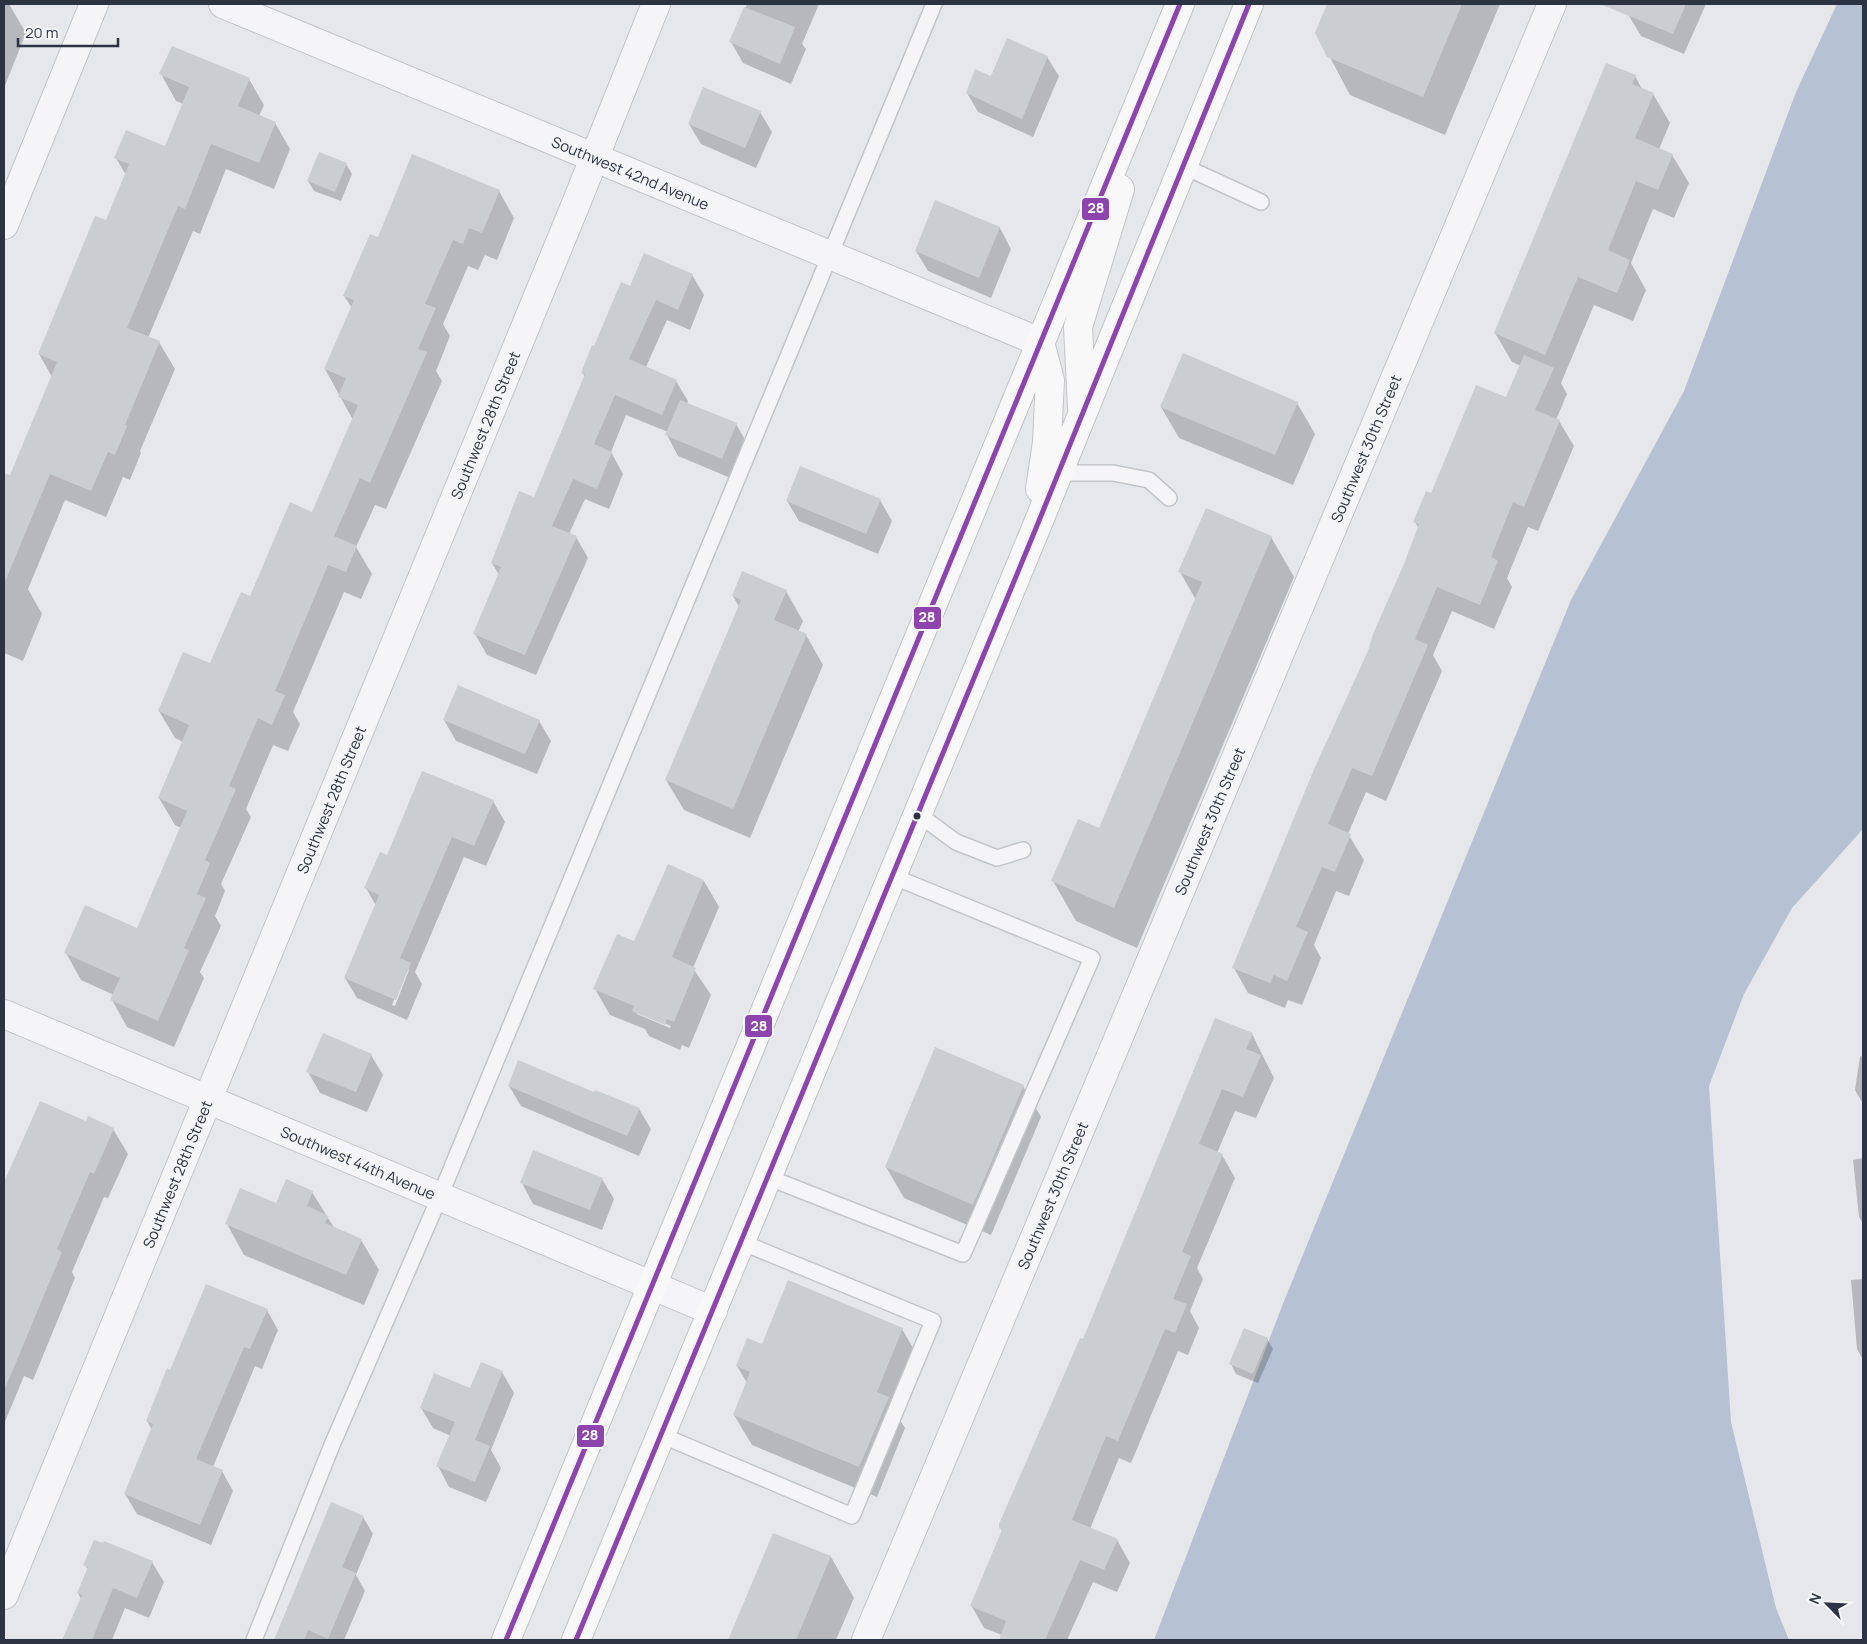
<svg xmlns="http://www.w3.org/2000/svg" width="1867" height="1644" viewBox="0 0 1867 1644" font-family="Manrope,sans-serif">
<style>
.water{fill:#b6c2d3}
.shadow{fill:#0003;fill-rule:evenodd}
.building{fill:#cbced1}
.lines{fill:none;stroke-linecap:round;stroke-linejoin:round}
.lane-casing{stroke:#c3c5c8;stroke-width:18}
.street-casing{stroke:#c3c5c8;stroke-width:30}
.primary-casing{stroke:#c2c4c8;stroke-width:30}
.lane{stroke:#f5f5f7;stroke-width:15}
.street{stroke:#f5f5f7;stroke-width:28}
.primary{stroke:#f8f8f8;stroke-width:28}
.bus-1-casing{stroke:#f4f6f9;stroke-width:9}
.bus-1{stroke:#8e44ad;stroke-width:5}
.bus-dot{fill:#2c3343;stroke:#f4f6f9;stroke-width:2}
.labels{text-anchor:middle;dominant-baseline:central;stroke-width:4.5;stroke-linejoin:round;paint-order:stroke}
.street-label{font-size:15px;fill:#2c3343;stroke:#f4f6f9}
.line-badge{stroke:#f4f6f9;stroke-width:2}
.badge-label{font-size:14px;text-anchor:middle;font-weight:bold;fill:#fff}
</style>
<rect width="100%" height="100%" fill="#e5e7ea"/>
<path class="water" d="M 1837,4 L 1863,4 L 1863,829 L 1792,908 L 1744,994 L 1709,1086 L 1731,1422 L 1776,1608 L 1789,1640 L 1154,1640 L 1284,1301 L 1571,600 L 1684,391 L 1796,92 Z"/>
<path class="shadow" d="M 4,4 L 9,4 L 26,33 L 4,88 Z
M 747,4 L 819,4 L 802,44 L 806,49 L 791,84 L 743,63 L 731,42 Z
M 1329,4 L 1500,4 L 1445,135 L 1350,95 L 1317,33 Z
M 1634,4 L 1706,4 L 1684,54 L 1641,36 L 1629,16 Z
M 1047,57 L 1059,76 L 1033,137 L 978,112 L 967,93 L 992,77 Z
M 161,74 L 249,79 L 264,105 L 259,116 L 275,123 L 290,149 L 274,189 L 226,169 L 200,234 L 193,231 L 148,338 L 159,342 L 175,369 L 140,451 L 141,453 L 130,480 L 123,477 L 106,517 L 65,500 L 28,589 L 42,614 L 23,661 L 4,653 L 4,474 L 11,477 L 52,377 L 39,354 L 106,222 L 126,175 L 116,158 L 165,147 L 184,104 L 176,101 Z
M 1635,76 L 1642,89 L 1653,94 L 1670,123 L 1659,149 L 1672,155 L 1689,183 L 1674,218 L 1653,209 L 1631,263 L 1646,290 L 1633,321 L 1594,305 L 1561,383 L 1567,394 L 1556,420 L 1559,421 L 1574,446 L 1538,531 L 1528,527 L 1507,578 L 1512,587 L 1494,629 L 1452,611 L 1433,655 L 1442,671 L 1386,801 L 1366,792 L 1348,834 L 1364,860 L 1349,896 L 1336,891 L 1314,945 L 1321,958 L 1302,1005 L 1288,1000 L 1285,1008 L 1248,993 L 1234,968 L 1405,564 L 1419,529 L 1415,522 L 1432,495 L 1507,399 L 1521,366 L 1512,362 L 1495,333 Z
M 760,112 L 772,132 L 756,168 L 701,144 L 689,124 Z
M 346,164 L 352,174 L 341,201 L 314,191 L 308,181 Z
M 499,191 L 514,218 L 497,260 L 485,255 L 478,270 L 468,266 L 443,324 L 450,336 L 436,371 L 442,381 L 386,509 L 375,505 L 356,547 L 372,574 L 361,599 L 344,592 L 293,712 L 300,724 L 288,751 L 273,745 L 246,809 L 251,817 L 221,884 L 225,891 L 215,916 L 221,926 L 200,972 L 204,978 L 174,1047 L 127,1027 L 112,1000 L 114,995 L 81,980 L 66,953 L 138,929 L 181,828 L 175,825 L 159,798 L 183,742 L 175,738 L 159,711 L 211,665 L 251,598 L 313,514 L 353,420 L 325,369 L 352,308 L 344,296 L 379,239 Z
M 936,202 L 1000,228 L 1011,249 L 991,298 L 928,271 L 916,251 Z
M 692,275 L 704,295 L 690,330 L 667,320 L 646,367 L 676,381 L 688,401 L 687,404 L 736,424 L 748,445 L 733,479 L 678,456 L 667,435 L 668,432 L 626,415 L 611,452 L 623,474 L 609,509 L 585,499 L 569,534 L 576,537 L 588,558 L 536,675 L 487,655 L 475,634 L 499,575 L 492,563 L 535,499 L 585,377 L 582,372 L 595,347 L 631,287 Z
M 1297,403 L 1315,434 L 1293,485 L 1179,438 L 1161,407 Z
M 880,500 L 892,521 L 878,554 L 799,521 L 787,501 Z
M 1271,537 L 1294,577 L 1137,948 L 1076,921 L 1053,881 L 1099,830 L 1196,600 L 1180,572 Z
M 786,591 L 803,621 L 798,632 L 806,635 L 823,665 L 750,838 L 684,810 L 666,780 L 739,607 L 733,596 Z
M 444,720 L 539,721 L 551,741 L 537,774 L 456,741 Z
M 493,801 L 505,822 L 486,866 L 464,857 L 415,972 L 422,984 L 407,1020 L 357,998 L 345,978 L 376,906 L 366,888 L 388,857 ZM 407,968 L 409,970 L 395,1006 L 392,1005 Z
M 704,881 L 719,907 L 693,968 L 711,995 L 689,1048 L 682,1045 L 680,1050 L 649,1036 L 645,1029 L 610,1015 L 595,989 L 635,943 ZM 637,1011 L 671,1026 L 670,1028 L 637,1014 Z
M 1216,1019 L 1252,1034 L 1274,1078 L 1256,1118 L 1235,1111 L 1217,1153 L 1222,1155 L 1235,1178 L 1197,1268 L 1203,1279 L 1190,1311 L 1199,1328 L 1188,1355 L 1178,1351 L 1131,1463 L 1119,1458 L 1090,1529 L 1117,1540 L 1130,1563 L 1117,1592 L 1093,1582 L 1067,1640 L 1000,1640 L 1002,1635 L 984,1628 L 971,1605 L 1003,1532 L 1000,1528 L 1084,1341 Z
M 371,1055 L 383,1075 L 367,1112 L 320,1093 L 308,1072 Z
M 1860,1056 L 1863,1057 L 1863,1104 L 1855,1090 Z
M 509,1086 L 595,1094 L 639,1109 L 651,1129 L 639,1156 L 521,1106 Z
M 1023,1086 L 1041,1117 L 991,1235 L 904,1198 L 886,1167 Z
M 86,1123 L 113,1129 L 128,1154 L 108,1198 L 104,1197 L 72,1272 L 75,1278 L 33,1380 L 24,1376 L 4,1424 L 4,1179 L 6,1180 Z
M 1863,1158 L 1863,1224 L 1859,1217 L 1853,1160 Z
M 602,1179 L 614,1199 L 602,1230 L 533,1204 L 522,1183 Z
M 312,1192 L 335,1229 L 361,1240 L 379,1270 L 364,1305 L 244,1255 L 227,1224 Z
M 1863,1279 L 1863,1360 L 1857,1349 L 1851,1280 Z
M 267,1310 L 278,1330 L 262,1369 L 255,1366 L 213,1467 L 222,1471 L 233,1491 L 211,1545 L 137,1514 L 125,1494 L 152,1430 L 147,1421 Z
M 902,1329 L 920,1360 L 897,1415 L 905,1428 L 877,1497 L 752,1445 L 734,1415 L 747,1383 L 737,1366 L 763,1346 Z
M 1267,1339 L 1273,1349 L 1258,1383 L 1236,1374 L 1231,1364 Z
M 502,1372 L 514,1393 L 491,1450 L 501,1468 L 486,1502 L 449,1487 L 438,1466 L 451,1436 L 433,1428 L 421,1408 L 470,1390 Z
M 331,1504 L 363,1517 L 373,1534 L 356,1575 L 365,1591 L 344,1640 L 275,1640 Z
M 774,1534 L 831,1557 L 854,1598 L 836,1640 L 730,1640 Z
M 152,1562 L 164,1582 L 149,1618 L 125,1608 L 112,1640 L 64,1640 L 81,1599 L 78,1593 L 88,1570 L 85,1565 Z"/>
<path class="building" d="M 1327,4 L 1462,4 L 1423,97 L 1327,57 L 1315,33 Z
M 1600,4 L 1686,4 L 1673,34 Z
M 744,7 L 795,27 L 780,64 L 729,42 Z
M 1007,38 L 1048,56 L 1022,119 L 966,93 L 975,69 L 991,76 Z
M 172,46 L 250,78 L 238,106 L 276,122 L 259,163 L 211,144 L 185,209 L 178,206 L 127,328 L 160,341 L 125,425 L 127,426 L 115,455 L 108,452 L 91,491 L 50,474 L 4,584 L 4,473 L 10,475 L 57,362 L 38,354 L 95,216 L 106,220 L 129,164 L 114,158 L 126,130 L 165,146 L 189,87 L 159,74 Z
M 1606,63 L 1636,75 L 1632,84 L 1654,93 L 1635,138 L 1673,154 L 1658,190 L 1636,181 L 1608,250 L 1630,260 L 1617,293 L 1578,277 L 1545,355 L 1494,333 Z
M 703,87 L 761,111 L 745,148 L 688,124 Z
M 319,152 L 347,163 L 335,192 L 307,181 Z
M 412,154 L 500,190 L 482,233 L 469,228 L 463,244 L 453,240 L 425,304 L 436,308 L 418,349 L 427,352 L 370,483 L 360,478 L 334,536 L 357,546 L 346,572 L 328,565 L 275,691 L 285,695 L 272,725 L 258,718 L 229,786 L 236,789 L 205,860 L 210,863 L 197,894 L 206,898 L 184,948 L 189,950 L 158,1021 L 110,1000 L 120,978 L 64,953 L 85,905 L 137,928 L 187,811 L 158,798 L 189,725 L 158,711 L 183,652 L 210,663 L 241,592 L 250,596 L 290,502 L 312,512 L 358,405 L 338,397 L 346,378 L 324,369 L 354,300 L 343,296 L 370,234 L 378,237 Z
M 935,200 L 1000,227 L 979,278 L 915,251 Z
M 644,253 L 693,274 L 678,310 L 656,300 L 629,359 L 677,380 L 662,415 L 615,395 L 594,444 L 612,452 L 597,489 L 573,479 L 552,526 L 577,536 L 525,655 L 473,634 L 501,567 L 491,563 L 519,491 L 534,497 L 585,374 L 581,373 L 592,345 L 594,346 L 621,282 L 630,286 Z
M 1183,353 L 1298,402 L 1275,455 L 1160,407 Z
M 1524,355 L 1554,368 L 1535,410 L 1560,420 L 1524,507 L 1513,502 L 1491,557 L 1498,561 L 1480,605 L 1437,587 L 1415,639 L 1428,645 L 1372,776 L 1352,768 L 1328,824 L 1351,834 L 1335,872 L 1322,867 L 1296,927 L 1308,932 L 1287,981 L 1274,975 L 1270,983 L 1232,968 L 1315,767 L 1368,651 L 1373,634 L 1404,564 L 1419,524 L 1413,522 L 1426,491 L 1431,493 L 1476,385 L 1506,397 Z
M 680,400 L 737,423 L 722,459 L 665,435 Z
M 800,466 L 881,499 L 866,534 L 786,501 Z
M 1206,508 L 1272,536 L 1114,908 L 1051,881 L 1078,819 L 1099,828 L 1202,582 L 1178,572 Z
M 742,571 L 787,590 L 774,620 L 807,634 L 733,809 L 665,780 L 741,600 L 732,596 Z
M 458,685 L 540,720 L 525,754 L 443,720 Z
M 422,771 L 494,800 L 474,846 L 452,837 L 400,958 L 411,963 L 396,1000 L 344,978 L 379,895 L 364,888 L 380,852 L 387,855 Z
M 668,864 L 704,880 L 672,957 L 696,968 L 674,1022 L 667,1019 L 665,1025 L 632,1011 L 634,1006 L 593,989 L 617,934 L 634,941 Z
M 1215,1018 L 1253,1033 L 1246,1049 L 1261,1055 L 1243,1097 L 1222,1089 L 1199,1144 L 1223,1154 L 1182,1252 L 1191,1256 L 1173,1299 L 1187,1304 L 1175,1333 L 1165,1329 L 1118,1441 L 1106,1436 L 1072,1520 L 1118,1539 L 1104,1570 L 1080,1560 L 1045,1640 L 999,1640 L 1006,1621 L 970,1606 L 1002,1530 L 999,1528 L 999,1524 L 1080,1338 L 1083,1339 Z
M 323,1033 L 372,1054 L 356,1092 L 306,1072 Z
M 935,1047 L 1024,1085 L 973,1205 L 885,1167 Z
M 518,1060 L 594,1092 L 595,1090 L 640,1108 L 627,1136 L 508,1086 Z
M 40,1101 L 86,1121 L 88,1116 L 114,1128 L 94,1174 L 90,1172 L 57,1249 L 62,1252 L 4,1391 L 4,1182 Z
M 533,1150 L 603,1178 L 590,1210 L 520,1183 Z
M 286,1179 L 313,1191 L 307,1206 L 329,1216 L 325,1223 L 362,1239 L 346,1275 L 225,1224 L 240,1188 L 276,1203 Z
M 788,1280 L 903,1328 L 877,1392 L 889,1397 L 859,1467 L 733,1415 L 750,1372 L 736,1366 L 747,1338 L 762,1344 Z
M 206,1284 L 268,1309 L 250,1349 L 244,1347 L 196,1459 L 223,1470 L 200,1525 L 124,1494 L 153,1424 L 146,1421 L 167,1368 L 170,1370 Z
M 1244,1328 L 1268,1338 L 1253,1374 L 1229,1364 Z
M 481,1362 L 503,1371 L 475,1440 L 490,1446 L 475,1482 L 436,1466 L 455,1422 L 420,1408 L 434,1373 L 470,1388 Z
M 331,1502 L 364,1516 L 342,1567 L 356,1573 L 328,1639 L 308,1630 L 304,1640 L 274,1640 Z
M 773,1533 L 831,1556 L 796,1640 L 728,1640 Z
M 94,1540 L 103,1543 L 104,1541 L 153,1561 L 137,1598 L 113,1588 L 92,1640 L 62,1640 L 82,1595 L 77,1593 L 88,1567 L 83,1565 Z"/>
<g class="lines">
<g class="lane-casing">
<path id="lane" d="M 1183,166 L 1261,202
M 1058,473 L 1113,473 L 1149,480 L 1169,498
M 918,814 L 956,842 L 997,858 L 1023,850
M 767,1177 L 963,1254 L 1092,958 L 892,876
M 661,1435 L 852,1516 L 933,1321 L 741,1242
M 254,1640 L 332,1445 L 440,1196 L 934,4"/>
</g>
<g class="street-casing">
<g id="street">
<path id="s1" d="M 223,4 L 1040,342"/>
<path d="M 4,225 L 94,4"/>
<path id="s2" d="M 4,1014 L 713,1311"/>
<path id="s3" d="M 4,1595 L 575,206 L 656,4"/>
<path id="s4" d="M 866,1640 L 1552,4"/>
</g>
</g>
<g class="primary-casing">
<path id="primary" d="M 1082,407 L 1078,327 L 1120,189
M 1040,489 L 1047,442 L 1050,380 L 1040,342
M 506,1640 L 1180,4
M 576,1640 L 1034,533 L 1249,4"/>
</g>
<use href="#lane" class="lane"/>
<use href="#street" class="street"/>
<use href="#primary" class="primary"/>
<g class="bus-1-casing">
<path id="bus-1" d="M 506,1640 L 1180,4
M 576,1640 L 1034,533 L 1249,4"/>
</g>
<use href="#bus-1" class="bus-1"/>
</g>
<circle class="bus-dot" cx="917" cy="816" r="4.5"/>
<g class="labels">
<g class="street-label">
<text stroke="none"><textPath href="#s1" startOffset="441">Southwest 42nd Avenue</textPath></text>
<text stroke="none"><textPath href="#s3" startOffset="1265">Southwest 28th Street</textPath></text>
<text stroke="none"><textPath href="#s4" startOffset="1292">Southwest 30th Street</textPath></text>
<text stroke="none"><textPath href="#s3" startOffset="860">Southwest 28th Street</textPath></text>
<text stroke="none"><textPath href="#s4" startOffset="888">Southwest 30th Street</textPath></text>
<text stroke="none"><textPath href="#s2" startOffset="384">Southwest 44th Avenue</textPath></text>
<text stroke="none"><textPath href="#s3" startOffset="455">Southwest 28th Street</textPath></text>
<text stroke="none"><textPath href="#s4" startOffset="482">Southwest 30th Street</textPath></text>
</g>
</g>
<g class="line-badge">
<rect x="1081" y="197" width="29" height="24" rx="5" fill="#8e44ad"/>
<rect x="913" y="606" width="29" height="24" rx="5" fill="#8e44ad"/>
<rect x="744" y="1014" width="29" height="24" rx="5" fill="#8e44ad"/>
<rect x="576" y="1424" width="29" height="24" rx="5" fill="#8e44ad"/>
</g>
<g class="badge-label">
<text x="1096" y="213">28</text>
<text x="927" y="622">28</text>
<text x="759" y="1031">28</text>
<text x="590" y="1440">28</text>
</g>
<rect width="1867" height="1644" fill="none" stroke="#2c3343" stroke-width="10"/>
<g transform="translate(1827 1604) rotate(294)" stroke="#f4f6f9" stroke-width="4" paint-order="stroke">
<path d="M0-4L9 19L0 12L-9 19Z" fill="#2c3343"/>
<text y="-8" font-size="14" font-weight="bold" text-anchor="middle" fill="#2c3343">N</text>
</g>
<path d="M18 38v8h100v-8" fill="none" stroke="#2c3343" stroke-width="2.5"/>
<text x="25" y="38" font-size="15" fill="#2c3343" stroke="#f4f6f9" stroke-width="4" paint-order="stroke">20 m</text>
</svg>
